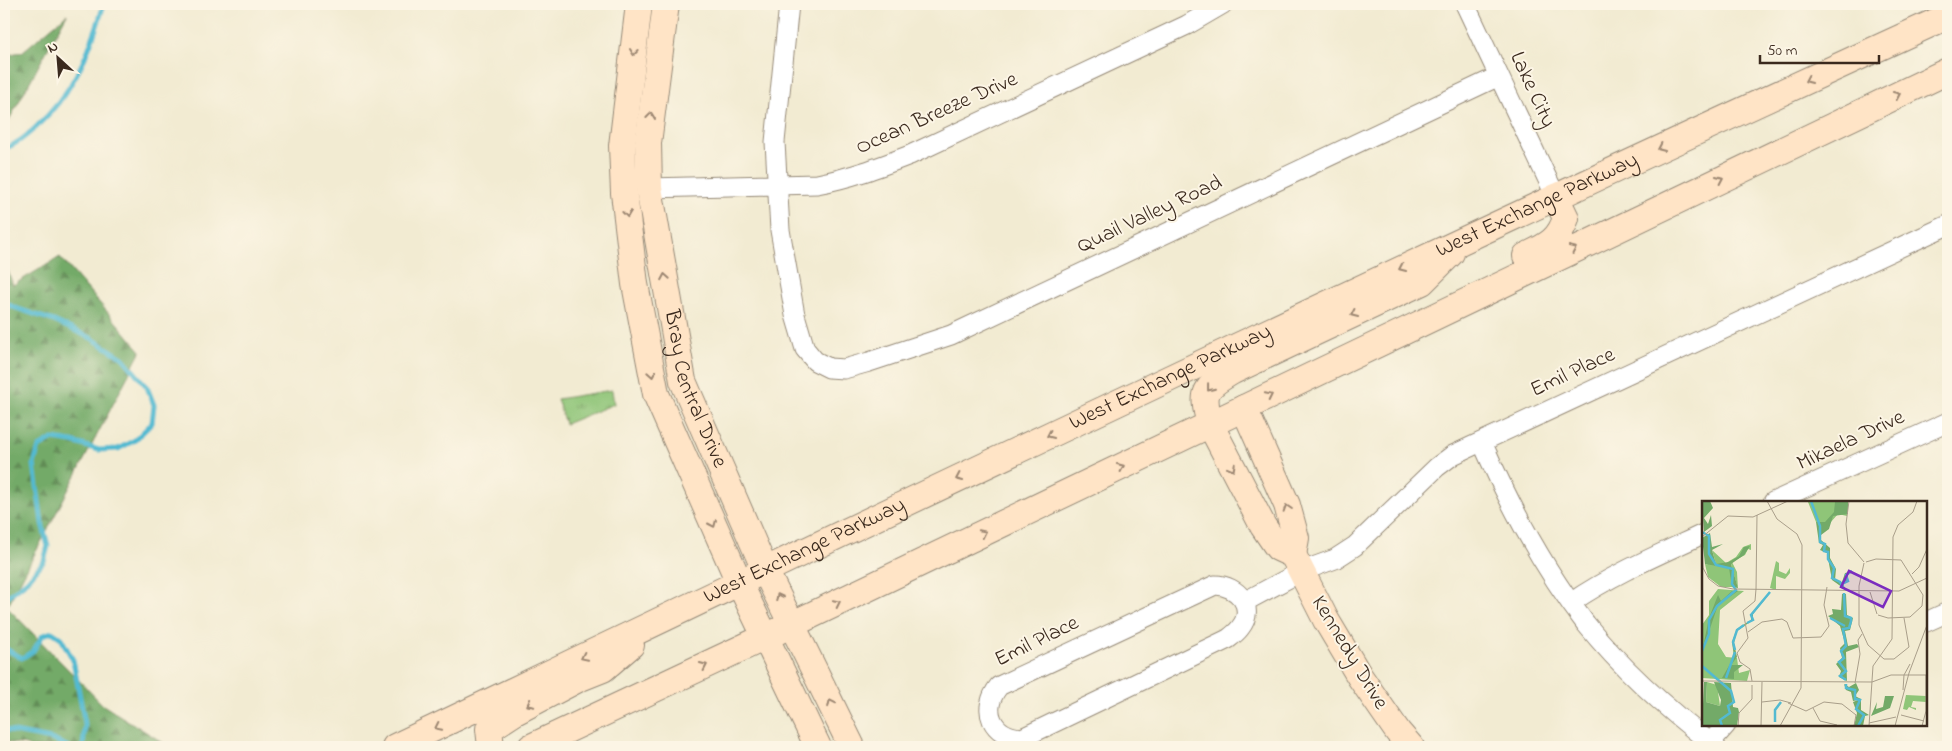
<svg xmlns="http://www.w3.org/2000/svg" width="1952" height="751" viewBox="0 0 1952 751" font-family="'Indie Flower',sans-serif">
<style>
.grass{fill:url(#grass-tufts);stroke:#65784b}
.forest{fill:url(#forest-firs);stroke:#576a43}
.lines{fill:none;stroke-linecap:round;stroke-linejoin:round}
.stream{stroke:#53bad1;stroke-width:5}
.street-casing{stroke:#968a78;stroke-width:21}
.secondary-casing{stroke:#968a78;stroke-width:28}
.street{stroke:#fff;stroke-width:19}
.secondary{stroke:#ffe4c6;stroke-width:26}
.oneway{stroke:#9d8772}
.labels{text-anchor:middle;dominant-baseline:central;stroke-width:4;stroke-linejoin:round;paint-order:stroke}
.street-label{font-size:22px;fill:#3b2a1e;stroke:#fcf5e5}
.inset-river{fill:none;stroke:#53bad1;stroke-width:2.5}
.inset-road{fill:none;stroke:#a99e8a;stroke-width:1}
.view{fill:#7b2cbf;fill-opacity:0.15;stroke:#7b2cbf;stroke-width:2.5}
.inset-edge{fill:none;stroke:#3b2a1e;stroke-width:2.5}
</style>
<defs>
<pattern id="grass-tufts" width="24" height="20" patternUnits="userSpaceOnUse" patternTransform="scale(1.25)"><rect width="24" height="20" fill="#8fc578"/><path d="M3 7l-1-3M5 7V3M7 7l1-3M15 17l-1-3M17 17v-4M19 17l1-3" fill="none" stroke="#76a062"/></pattern>
<pattern id="forest-firs" width="22" height="20" patternUnits="userSpaceOnUse" patternTransform="scale(1.25)"><rect width="22" height="20" fill="#73aa68"/><path d="M5 1l3.5 6h-7zM16 11l3.5 6h-7z" fill="#608b55"/></pattern>
</defs>
<rect width="100%" height="100%" fill="#fcf5e5"/>
<filter id="ink" filterUnits="userSpaceOnUse"><feTurbulence type="fractalNoise" baseFrequency=".02" numOctaves="2"/><feDisplacementMap in="SourceGraphic" scale="10" xChannelSelector="R" yChannelSelector="G"/><feConvolveMatrix kernelMatrix="1 2 1 2 8 2 1 2 1" color-interpolation-filters="sRGB"/></filter>
<filter id="wash" filterUnits="userSpaceOnUse"><feTurbulence type="fractalNoise" baseFrequency=".0096" numOctaves="4" result="noise"/><feDisplacementMap in="SourceGraphic" scale="20" xChannelSelector="R" yChannelSelector="G"/><feGaussianBlur stdDeviation="1.12" result="paint"/><feColorMatrix in="noise" values="0 0 0 0 0 0 0 0 0 0 0 0 0 0 0 0 0 1.4 0 .05"/><feComposite in="paint" operator="in"/></filter>
<g filter="url(#wash)">
<rect width="100%" height="100%" fill="#f2ebd2"/>
<path class="grass" d="M 612,390 L 614,404 L 565,424 L 557,399 Z"/>
<path class="forest" d="M 67,14 L 4,129 L 4,55 L 22,52 Z
M 60,257 L 141,351 L 7,607 L 103,705 L 170,747 L 30,747 L 26,745 L 4,742 L 4,405 L 10,391 L 4,382 L 4,260 L 13,285 Z"/>
<g class="lines">
<path class="stream" d="M 4,149 C 17,144 25,137 35,128 C 73,94 90,51 104,4
M 4,302 L 13,307 L 54,321 L 91,338 L 123,358 L 147,387 L 154,405 L 152,423 L 135,440 L 118,449 L 99,450 L 72,442 L 53,439 L 39,447 L 34,464 L 42,523 L 48,546 L 44,561 L 27,581 L 4,599
M 4,648 L 22,658 L 33,651 L 43,635 L 52,632 L 61,638 L 73,660 L 85,724 L 83,747
M 4,730 L 51,739 L 69,747"/>
</g>
</g>
<g filter="url(#ink)">
<g class="lines">
<g class="street-casing">
<path id="street" d="M 789,4 L 775,142 L 780,230 L 795,315 L 805,349 L 815,361 L 829,368 L 844,369 L 869,362 L 951,335 L 1499,76
M 1465,4 L 1556,197
M 649,188 L 817,184 C 850,178 879,167 910,155 L 1187,25 L 1223,4
M 1482,442 C 1510,506 1543,568 1586,624 C 1623,670 1669,711 1716,747
M 1773,502 L 1948,422
M 1215,585 C 1237,585 1257,607 1240,628 C 1237,632 1232,636 1228,639 L 1022,738 C 992,736 980,710 999,686 Z
M 1244,602 L 1302,571 L 1335,559 L 1355,546 L 1437,467 L 1453,455 L 1948,225
M 1572,602 C 1613,574 1658,555 1703,534
M 1926,622 L 1948,612
M 1710,743 L 1726,725"/>
</g>
<g class="secondary-casing">
<g id="secondary">
<path d="M 639,4 L 622,146 L 624,193 L 635,284 L 656,394 L 739,582 L 818,747"/>
<path id="s1" d="M 666,4 L 648,143 L 649,188 L 683,381 L 765,570 L 852,747"/>
<path d="M 1526,256 C 1546,246 1559,241 1566,218 L 1556,197"/>
<path d="M 1244,408 L 1287,505 L 1296,538 L 1293,555"/>
<path id="s2" d="M 395,747 C 911,500 1428,254 1948,16"/>
<path d="M 491,747 L 489,729 L 515,712 L 578,679 L 603,669 L 631,645"/>
<path d="M 531,747 L 793,624 L 1948,71"/>
<path d="M 1411,747 L 1398,732 L 1360,677 L 1326,620 L 1293,555 L 1278,548 L 1263,526 L 1210,424 C 1201,391 1204,388 1233,371 L 1422,282 L 1451,253"/>
</g>
</g>
<use href="#street" class="street"/>
<use href="#secondary" class="secondary"/>
</g>
<defs><path id="oneway-chevron" d="M-2-3.5L2.5 0L-2 3.5" fill="none" stroke-width="1.6" stroke-linecap="round" stroke-linejoin="round" transform="scale(1.25)"/></defs>
<g class="oneway">
<use href="#oneway-chevron" transform="translate(634 52) rotate(97)"/>
<use href="#oneway-chevron" transform="translate(1808 80) rotate(155)"/>
<use href="#oneway-chevron" transform="translate(1897 95) rotate(-25)"/>
<use href="#oneway-chevron" transform="translate(651 116) rotate(-83)"/>
<use href="#oneway-chevron" transform="translate(1661 148) rotate(155)"/>
<use href="#oneway-chevron" transform="translate(1720 179) rotate(-25)"/>
<use href="#oneway-chevron" transform="translate(627 214) rotate(83)"/>
<use href="#oneway-chevron" transform="translate(1573 249) rotate(-25)"/>
<use href="#oneway-chevron" transform="translate(1402 268) rotate(155)"/>
<use href="#oneway-chevron" transform="translate(665 277) rotate(-100)"/>
<use href="#oneway-chevron" transform="translate(1354 314) rotate(155)"/>
<use href="#oneway-chevron" transform="translate(652 374) rotate(80)"/>
<use href="#oneway-chevron" transform="translate(1210 388) rotate(128)"/>
<use href="#oneway-chevron" transform="translate(1269 396) rotate(-26)"/>
<use href="#oneway-chevron" transform="translate(1050 435) rotate(155)"/>
<use href="#oneway-chevron" transform="translate(1121 467) rotate(-25)"/>
<use href="#oneway-chevron" transform="translate(1232 468) rotate(62)"/>
<use href="#oneway-chevron" transform="translate(959 478) rotate(155)"/>
<use href="#oneway-chevron" transform="translate(1287 508) rotate(-108)"/>
<use href="#oneway-chevron" transform="translate(713 524) rotate(66)"/>
<use href="#oneway-chevron" transform="translate(983 533) rotate(-26)"/>
<use href="#oneway-chevron" transform="translate(779 597) rotate(-117)"/>
<use href="#oneway-chevron" transform="translate(837 603) rotate(-26)"/>
<use href="#oneway-chevron" transform="translate(584 657) rotate(154)"/>
<use href="#oneway-chevron" transform="translate(704 666) rotate(-25)"/>
<use href="#oneway-chevron" transform="translate(831 703) rotate(-116)"/>
<use href="#oneway-chevron" transform="translate(530 704) rotate(152)"/>
<use href="#oneway-chevron" transform="translate(438 727) rotate(154)"/>
</g>
</g>
<g class="labels">
<g class="street-label">
<text transform="translate(1532 90) rotate(65)">Lake City</text>
<text transform="translate(937 114) rotate(-24)">Ocean Breeze Drive</text>
<text stroke="none"><textPath href="#s2" startOffset="1264">West Exchange Parkway</textPath></text>
<text transform="translate(1150 215) rotate(-25)">Quail Valley Road</text>
<text transform="translate(1573 373) rotate(-25)">Emil Place</text>
<text stroke="none"><textPath href="#s2" startOffset="859">West Exchange Parkway</textPath></text>
<text stroke="none"><textPath href="#s1" startOffset="392">Bray Central Drive</textPath></text>
<text transform="translate(1851 441) rotate(-25)">Mikaela Drive</text>
<text stroke="none"><textPath href="#s2" startOffset="454">West Exchange Parkway</textPath></text>
<text transform="translate(1037 642) rotate(-26)">Emil Place</text>
<text transform="translate(1349 653) rotate(59)">Kennedy Drive</text>
</g>
</g>
<g transform="translate(1702 501)">
<rect width="225" height="225" fill="#f2ebd2"/>
<path d="M 106,1 L 146,0 L 145,15 L 136,13 L 128,22 L 114,21 ZM 49,43 L 49,49 L 46,48 L 43,54 L 30,61 L 35,71 L 36,88 L 29,63 L 14,63 L 10,49 L 24,62 L 34,56 L 41,46 ZM 74,60 L 77,62 L 77,70 L 84,73 L 88,67 L 88,72 L 83,78 L 74,75 L 74,89 L 68,87 ZM 16,88 L 42,90 L 18,109 L 16,143 L 24,156 L 35,157 L 37,172 L 48,169 L 45,180 L 0,177 L 0,124 L 7,114 L 7,100 ZM 5,181 L 15,184 L 18,205 L 4,201 ZM 204,194 L 224,195 L 224,201 L 211,200 L 209,206 L 214,207 L 214,209 L 207,206 L 205,209 L 201,208 Z" fill="#8fc578"/>
<path d="M 0,0 L 8,0 L 11,7 L 2,17 L 6,23 L 9,14 L 10,25 L 2,31 ZM 146,0 L 146,13 L 131,15 L 127,28 L 119,34 L 119,39 L 128,47 L 128,57 L 134,68 L 133,79 L 140,81 L 143,72 L 148,71 L 145,74 L 146,79 L 141,83 L 144,89 L 130,79 L 125,52 L 118,49 L 121,44 L 117,42 L 114,21 L 123,21 L 132,11 L 133,1 ZM 8,32 L 10,46 L 21,43 L 10,49 L 14,63 L 27,61 L 37,55 L 42,46 L 48,45 L 42,54 L 29,63 L 36,87 L 30,86 L 12,66 L 3,63 L 0,37 ZM 30,90 L 36,90 L 16,104 L 0,151 L 7,117 L 16,94 L 19,100 ZM 69,91 L 51,113 L 51,119 L 35,130 L 32,142 L 35,156 L 29,164 L 41,164 L 32,171 L 32,178 L 20,177 L 32,156 L 30,141 L 35,128 L 49,119 L 49,113 ZM 140,93 L 144,93 L 145,114 L 151,117 L 148,129 L 143,130 L 146,145 L 155,143 L 157,146 L 144,151 L 145,180 L 137,176 L 139,170 L 134,163 L 140,157 L 138,147 L 143,142 L 138,125 L 126,115 L 131,113 L 130,108 L 139,109 ZM 2,181 L 5,181 L 4,201 L 18,205 L 19,199 L 12,181 L 29,182 L 31,206 L 36,207 L 37,211 L 35,225 L 0,225 ZM 154,182 L 157,189 L 153,195 L 159,198 L 159,209 L 167,214 L 163,215 L 161,225 L 152,225 L 155,212 L 151,201 L 156,199 L 151,200 L 149,191 L 144,189 L 142,183 L 147,186 ZM 183,195 L 192,195 L 188,207 L 169,215 L 175,201 L 174,208 L 181,206 Z" fill="#73aa68"/>
<path d="M 3,63 L 27,67 L 30,86 L 19,86 L 6,76 Z" fill="#8fc578"/>
<path class="inset-river" d="M 109,0 L 118,25 L 118,41 L 123,43 L 122,50 L 126,51 L 126,58 L 132,67 L 130,77 L 138,81 L 141,87M 0,31 L 7,35 L 7,53 L 14,64 L 31,68 L 30,83 L 34,89 L 15,105 L 7,119 L 7,133 L 0,150M 141,87 L 140,83 L 146,80 L 144,74 L 150,70M 142,92 L 143,115 L 149,117 L 149,120 L 147,127 L 141,128 L 144,145 L 139,150 L 142,157 L 137,161 L 144,170 L 138,175 L 144,179M 128,117 L 143,125M 45,122 L 51,119 L 49,114 L 68,91M 33,149 L 31,141 L 35,129 L 42,124M 0,165 L 29,190 L 32,201 L 26,205 L 28,212 L 18,219 L 20,225M 24,177 L 33,151M 144,183 L 144,187 L 153,189 L 153,198 L 158,199 L 154,208 L 162,214 L 156,225M 73,221 L 73,209 L 79,201"/>
<path class="inset-road" d="M 65,0 L 75,18 L 95,33 L 100,44 L 99,187 L 78,225M 147,0 L 144,23 L 146,42 L 162,61M 0,36 L 26,15 L 51,16 L 86,0M 0,50 L 1,67 L 7,78 L 16,85 L 31,88 L 197,90 L 225,77M 164,61 L 174,58 L 199,59 L 221,94 L 220,105 L 208,116 L 186,117 L 176,114M 162,62 L 157,85 L 157,124 L 166,144 L 182,158 L 192,158 L 207,146 L 202,117M 210,73 L 217,66 L 225,48M 54,89 L 55,14M 168,91 L 175,113M 46,131 L 60,121 L 80,118 L 85,121 L 91,137 L 119,136 L 127,125 L 122,104 L 125,86M 0,180 L 170,181 L 189,174 L 225,174M 50,180 L 48,168 L 38,161 L 35,152 L 46,137 L 41,110 L 53,100 L 54,88M 153,182 L 158,153 L 156,139 L 160,133M 201,189 L 202,174 L 208,163M 60,201 L 78,199 L 89,202M 86,202 L 104,210 L 122,201 L 140,203 L 154,214 L 152,225M 111,207 L 118,220 L 135,224M 199,214 L 222,220M 167,222 L 194,216M 36,225 L 37,212 L 50,198 L 50,184M 59,225 L 60,181M 167,225 L 171,165 L 190,138 L 191,36 L 196,24 L 211,11 L 215,0M 193,225 L 207,172 L 225,124M 220,225 L 224,210 L 224,174"/>
<path class="view" d="M 147,70 L 189,90 L 181,106 L 139,86 Z"/>
<rect width="225" height="225" class="inset-edge"/>
</g>
<rect width="1952" height="751" fill="none" stroke="#fcf5e5" stroke-width="20"/>
<g transform="translate(58 58) rotate(334)" stroke="#fcf5e5" stroke-width="4" paint-order="stroke">
<path d="M0-4L9 19L0 12L-9 19Z" fill="#3b2a1e"/>
<text y="-8" font-size="14" font-weight="bold" text-anchor="middle" fill="#3b2a1e">N</text>
</g>
<path d="M1760 55v8h119v-8" fill="none" stroke="#3b2a1e" stroke-width="2.5"/>
<text x="1767" y="55" font-size="15" fill="#3b2a1e" stroke="#fcf5e5" stroke-width="4" paint-order="stroke">50 m</text>
</svg>
